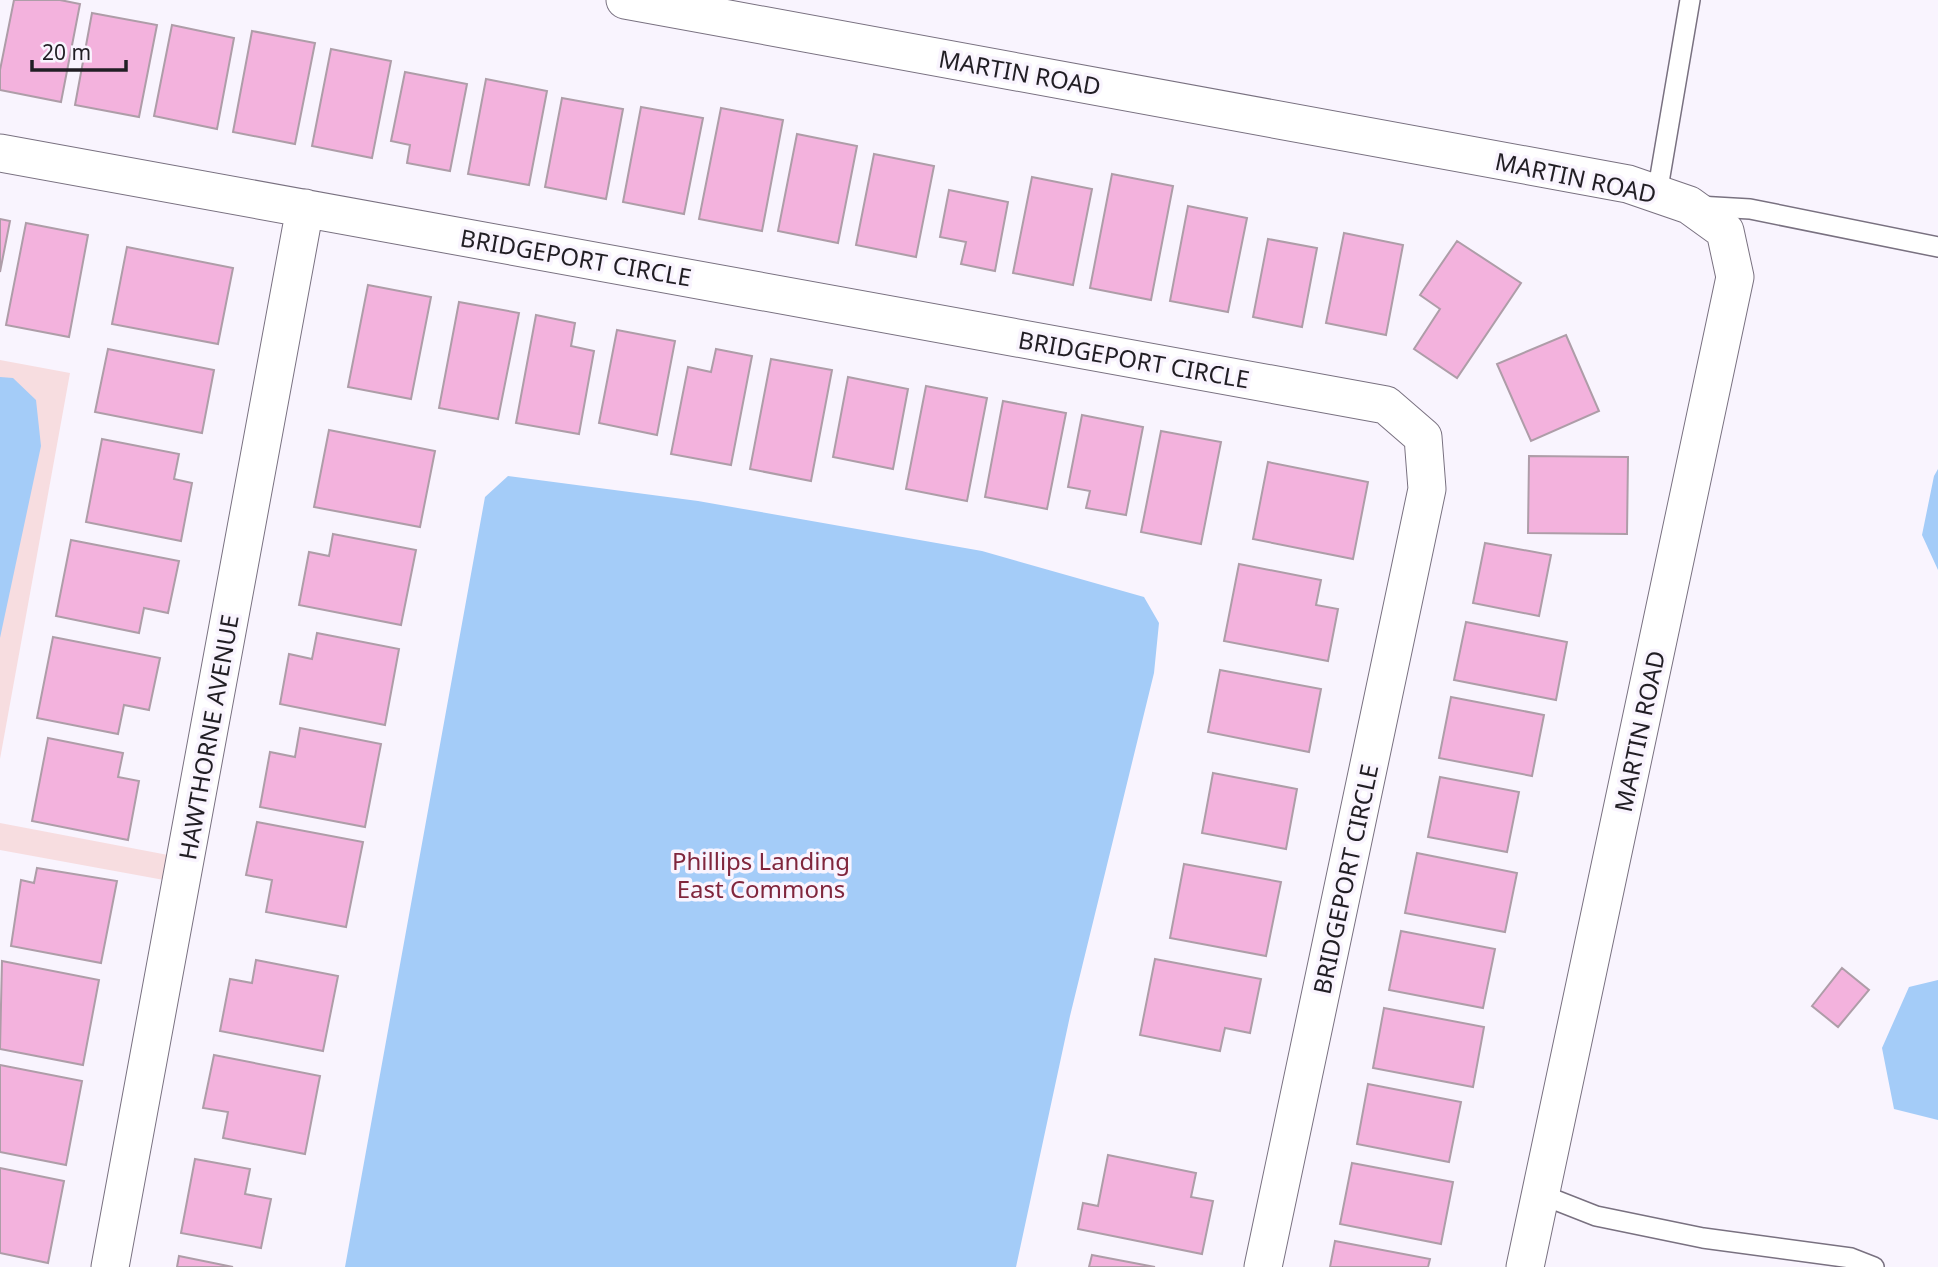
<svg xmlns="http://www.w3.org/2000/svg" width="1938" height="1267" viewBox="0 0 1938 1267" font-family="'Noto Sans',sans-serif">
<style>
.green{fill:#f7dde0}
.water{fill:#a4ccf8}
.building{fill:#f3b2dd;stroke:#ae9da8;stroke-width:2}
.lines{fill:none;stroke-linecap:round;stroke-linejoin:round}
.lane-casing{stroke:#797180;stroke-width:22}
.street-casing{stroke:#797180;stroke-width:39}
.lane{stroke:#fff;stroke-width:19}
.street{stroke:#fff;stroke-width:37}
.labels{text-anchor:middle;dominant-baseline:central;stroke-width:7;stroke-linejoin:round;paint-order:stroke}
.street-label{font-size:24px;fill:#211e24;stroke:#f9f4fe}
.park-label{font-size:24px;fill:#80263d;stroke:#f9f4fe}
</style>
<rect width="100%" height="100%" fill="#f9f4fe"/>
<path class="green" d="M 0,360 L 70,373 L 0,759 Z
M 0,823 L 168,855 L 164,880 L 0,850 Z"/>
<path class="water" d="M 0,377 L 13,378 L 36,400 L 41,446 L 0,638 Z
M 1938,469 L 1938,570 L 1922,535 L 1934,476 Z
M 508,476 L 698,501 L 982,551 L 1144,597 L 1159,623 L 1154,673 L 1070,1016 L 1016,1267 L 345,1267 L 485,497 Z
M 1938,980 L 1938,1120 L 1894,1109 L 1882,1048 L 1909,987 Z"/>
<path class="building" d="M 14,0 L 60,0 L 80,4 L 61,102 L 0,90 L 0,70 Z
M 92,13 L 157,25 L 139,117 L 75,105 Z
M 172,25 L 234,38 L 217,129 L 154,116 Z
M 252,31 L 315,43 L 295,144 L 233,132 Z
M 331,49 L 391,61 L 372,158 L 312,146 Z
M 405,72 L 467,84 L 450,171 L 407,163 L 410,145 L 391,141 Z
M 486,79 L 547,91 L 529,185 L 468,174 Z
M 562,98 L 623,109 L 606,199 L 545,187 Z
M 641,107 L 703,118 L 684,214 L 623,202 Z
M 721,108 L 783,120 L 762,231 L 699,219 Z
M 797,134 L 857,146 L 838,243 L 778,231 Z
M 874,154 L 934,166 L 916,257 L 856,245 Z
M 1112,174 L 1173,186 L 1151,300 L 1090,288 Z
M 1032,177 L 1092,189 L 1073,285 L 1013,273 Z
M 949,190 L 1008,202 L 995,271 L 961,264 L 966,242 L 940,237 Z
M 1188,206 L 1247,218 L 1228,312 L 1170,301 Z
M 0,219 L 10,221 L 0,272 Z
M 26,223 L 88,235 L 69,337 L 6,325 Z
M 1344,233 L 1403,245 L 1386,335 L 1326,323 Z
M 1268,239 L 1317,248 L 1302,327 L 1253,317 Z
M 1457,241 L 1521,283 L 1457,378 L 1414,349 L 1440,309 L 1420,295 Z
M 127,247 L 233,268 L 218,344 L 112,324 Z
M 368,285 L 431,297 L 411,399 L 348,387 Z
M 459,302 L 519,313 L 498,419 L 439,408 Z
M 536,315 L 575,323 L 571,346 L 594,351 L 579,434 L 516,423 Z
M 617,330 L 675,341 L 657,435 L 599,423 Z
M 1566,335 L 1599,411 L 1531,441 L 1497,364 Z
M 108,349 L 214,370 L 202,433 L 95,412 Z
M 716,349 L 752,356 L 731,465 L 671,454 L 688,367 L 711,372 Z
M 771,359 L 832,370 L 811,481 L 750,469 Z
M 848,377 L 908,389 L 893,469 L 833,457 Z
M 926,386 L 987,398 L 967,501 L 906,489 Z
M 1003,401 L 1066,413 L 1047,509 L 985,497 Z
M 1082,415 L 1143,427 L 1126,515 L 1086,508 L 1090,491 L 1068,487 Z
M 329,430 L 435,451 L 420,527 L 314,507 Z
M 1161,431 L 1221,442 L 1201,544 L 1141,532 Z
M 102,439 L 179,454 L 174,479 L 192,483 L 181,541 L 86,522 Z
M 1529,456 L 1628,457 L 1627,534 L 1528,533 Z
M 1268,462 L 1368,482 L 1353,559 L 1253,539 Z
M 333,534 L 416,550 L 401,625 L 299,605 L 309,552 L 329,556 Z
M 71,540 L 179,561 L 168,613 L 144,608 L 139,633 L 56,616 Z
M 1485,543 L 1551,555 L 1539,616 L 1473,603 Z
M 1239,564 L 1321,580 L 1316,605 L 1338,609 L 1328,661 L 1224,641 Z
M 1466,622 L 1567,642 L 1556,700 L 1454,680 Z
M 317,633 L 399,649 L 385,725 L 280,704 L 289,654 L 312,659 Z
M 53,637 L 160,658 L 149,710 L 124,705 L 118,734 L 37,718 Z
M 1220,670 L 1321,689 L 1309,752 L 1208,732 Z
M 1451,697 L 1544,715 L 1532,776 L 1439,758 Z
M 300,728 L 381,744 L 365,827 L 260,807 L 270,752 L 295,757 Z
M 48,738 L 123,753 L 118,777 L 139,781 L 128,840 L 32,821 Z
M 1213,773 L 1297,789 L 1286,849 L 1202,833 Z
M 1440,777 L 1519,792 L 1507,852 L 1428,837 Z
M 257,822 L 363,842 L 346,927 L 266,912 L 272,880 L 246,875 Z
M 1417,853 L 1517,873 L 1505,932 L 1405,913 Z
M 1184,864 L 1281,882 L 1266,956 L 1170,938 Z
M 37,868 L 117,881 L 101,963 L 11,946 L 21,880 L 34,883 Z
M 1401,931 L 1495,949 L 1483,1008 L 1389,990 Z
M 1155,959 L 1261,979 L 1250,1033 L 1225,1028 L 1220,1051 L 1140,1035 Z
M 256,960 L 338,976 L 323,1051 L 220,1031 L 230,979 L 252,983 Z
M 2,961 L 99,980 L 83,1065 L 0,1049 Z
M 1842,968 L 1869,990 L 1838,1027 L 1812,1006 Z
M 1384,1008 L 1484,1027 L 1473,1087 L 1373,1068 Z
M 214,1055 L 320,1076 L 305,1154 L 223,1138 L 228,1112 L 203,1108 Z
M 0,1065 L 82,1081 L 66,1165 L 0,1152 Z
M 1368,1084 L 1461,1102 L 1449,1162 L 1357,1144 Z
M 1108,1155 L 1196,1173 L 1191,1197 L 1213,1201 L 1202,1254 L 1078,1229 L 1083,1203 L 1098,1206 Z
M 195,1159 L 250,1169 L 245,1194 L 271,1199 L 261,1248 L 181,1233 Z
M 1352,1163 L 1453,1182 L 1441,1244 L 1340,1224 Z
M 0,1168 L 64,1181 L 48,1263 L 0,1253 Z
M 1335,1241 L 1430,1259 L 1428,1267 L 1330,1267 Z
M 1092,1255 L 1155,1267 L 1089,1267 Z
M 179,1256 L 233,1267 L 177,1267 Z"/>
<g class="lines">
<g class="lane-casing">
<path id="lane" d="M 1657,194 L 1690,0
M 1698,206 L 1750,209 L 1938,247
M 1540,1194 L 1596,1216 L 1703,1238 L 1851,1258 L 1874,1267"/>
</g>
<g class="street-casing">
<path id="street" d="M 625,0 L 1628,184 L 1689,205 L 1725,231 L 1735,277 L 1525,1267
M 0,153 L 1386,405 L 1423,437 L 1427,489 L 1263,1267
M 110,1267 L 305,208"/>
</g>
<use href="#lane" class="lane"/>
<use href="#street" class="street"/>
</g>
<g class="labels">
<g class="street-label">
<text transform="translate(1020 72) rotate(10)">MARTIN ROAD</text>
<text transform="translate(1576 177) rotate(12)">MARTIN ROAD</text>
<text transform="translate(576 257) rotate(10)">BRIDGEPORT CIRCLE</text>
<text transform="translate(1134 359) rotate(10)">BRIDGEPORT CIRCLE</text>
<text transform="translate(1639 731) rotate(-78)">MARTIN ROAD</text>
<text transform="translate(208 737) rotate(-80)">HAWTHORNE AVENUE</text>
<text transform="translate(1345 879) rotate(-78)">BRIDGEPORT CIRCLE</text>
</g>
<g class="park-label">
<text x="761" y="860">Phillips Landing<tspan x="761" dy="28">East Commons</tspan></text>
</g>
</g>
<path d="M32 60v10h94v-10" fill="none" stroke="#211e24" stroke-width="3.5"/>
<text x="42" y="60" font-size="21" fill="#211e24" stroke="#f9f4fe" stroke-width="5" paint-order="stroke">20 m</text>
</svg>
